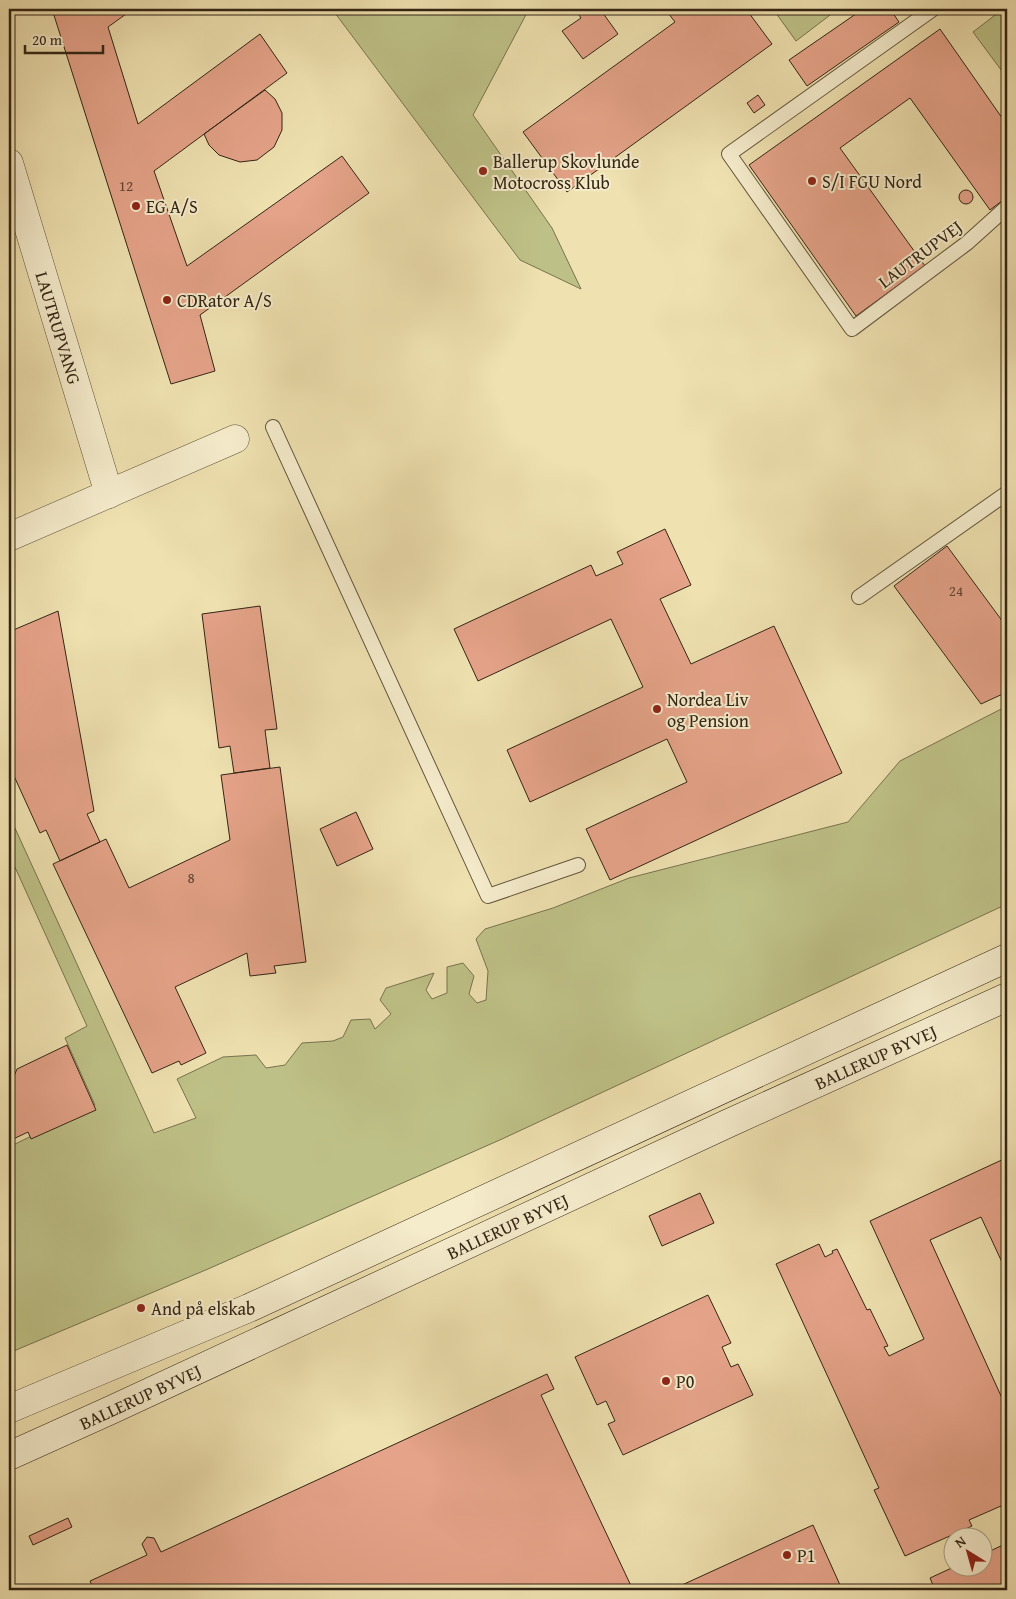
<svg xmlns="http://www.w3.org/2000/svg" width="1016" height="1599" viewBox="0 0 1016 1599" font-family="'Gentium Book Plus',serif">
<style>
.green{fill:#bec187;stroke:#78734e}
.building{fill:#e5a389;stroke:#332514}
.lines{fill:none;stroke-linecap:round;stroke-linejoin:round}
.lane-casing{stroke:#62543b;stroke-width:16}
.street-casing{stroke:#62543b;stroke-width:29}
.secondary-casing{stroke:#332514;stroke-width:29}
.lane{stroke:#f5eccc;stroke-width:14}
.street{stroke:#f5eccc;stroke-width:28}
.secondary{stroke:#f5eccc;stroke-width:28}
.poi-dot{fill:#8f2418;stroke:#f5eccc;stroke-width:2}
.labels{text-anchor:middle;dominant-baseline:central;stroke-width:4;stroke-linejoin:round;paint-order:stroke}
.number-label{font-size:15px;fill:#604431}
.poi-label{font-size:18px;fill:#332514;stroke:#f5eccc;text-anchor:start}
.street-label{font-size:18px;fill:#332514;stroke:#f5eccc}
</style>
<rect width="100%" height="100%" fill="#efe1b0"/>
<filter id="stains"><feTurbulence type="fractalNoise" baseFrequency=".004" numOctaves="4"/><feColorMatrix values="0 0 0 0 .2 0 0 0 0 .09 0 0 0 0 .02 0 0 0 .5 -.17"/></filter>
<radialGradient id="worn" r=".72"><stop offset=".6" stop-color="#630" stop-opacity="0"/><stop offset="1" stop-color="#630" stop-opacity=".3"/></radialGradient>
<path class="green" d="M 332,9 L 529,9 L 473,115 L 552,228 L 581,289 L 520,260 Z
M 773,9 L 838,9 L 796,41 Z
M 1003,9 L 1007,9 L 1007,78 L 973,32 Z
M 1007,706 L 1007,904 L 502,1139 L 208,1269 L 9,1353 L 9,1147 L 95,1105 L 65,1038 L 87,1026 L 9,854 L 9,815 L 154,1133 L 196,1118 L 177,1079 L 223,1057 L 256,1055 L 266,1068 L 285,1065 L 302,1043 L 333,1041 L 343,1037 L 351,1020 L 370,1019 L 375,1029 L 391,1014 L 380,1000 L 386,988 L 434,973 L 426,990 L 432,999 L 447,993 L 447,967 L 463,963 L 474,976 L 469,994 L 477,1003 L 486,1000 L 488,971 L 476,939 L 485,929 L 553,908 L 629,878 L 848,822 L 900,761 Z"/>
<path class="building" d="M 52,9 L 133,9 L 108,27 L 138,124 L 260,34 L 287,73 L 154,171 L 187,266 L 342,156 L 369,193 L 200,315 L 215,371 L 171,384 Z
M 575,9 L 600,9 L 618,34 L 583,59 L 562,31 L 581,18 Z
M 665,9 L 746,9 L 772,44 L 567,192 L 523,132 L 675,22 Z
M 863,9 L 890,9 L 899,22 L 807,86 L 789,60 Z
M 940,29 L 1007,125 L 1007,197 L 990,210 L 910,98 L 840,148 L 925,266 L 856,316 L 749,165 Z
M 265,90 L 275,99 L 282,113 L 282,130 L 274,147 L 257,160 L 240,162 L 219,155 L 209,145 L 204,134 Z
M 758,95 L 765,105 L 754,113 L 747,103 Z
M959 197a7 7 0 1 1 14 0a7 7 0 1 1-14 0Z
M 665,529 L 691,585 L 660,599 L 691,664 L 774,626 L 842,773 L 610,880 L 586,829 L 687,782 L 667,739 L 530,802 L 507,750 L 643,687 L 611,619 L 478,681 L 454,629 L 591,565 L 596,576 L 623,564 L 617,552 Z
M 947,546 L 1003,622 L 1007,620 L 1007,692 L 981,704 L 894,586 Z
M 260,606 L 277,729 L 265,730 L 270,768 L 234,773 L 230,746 L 219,748 L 202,614 Z
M 58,611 L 94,811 L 87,814 L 100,842 L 60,861 L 46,830 L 40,833 L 9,765 L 9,626 L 11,631 Z
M 280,767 L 306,962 L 274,966 L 276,973 L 250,976 L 247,953 L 175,987 L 206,1053 L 181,1065 L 179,1061 L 152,1073 L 53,864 L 106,839 L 129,888 L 230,840 L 221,775 Z
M 356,812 L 373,849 L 337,866 L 320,829 Z
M 67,1045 L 96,1110 L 31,1139 L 28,1132 L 9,1141 L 13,1150 L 9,1152 L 9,1099 L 13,1098 L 9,1088 L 17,1069 Z
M 1006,1158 L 1007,1161 L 1007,1273 L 981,1217 L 930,1240 L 1007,1409 L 1007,1508 L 1003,1510 L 1001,1506 L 969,1520 L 972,1526 L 905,1556 L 874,1490 L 879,1488 L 776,1264 L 819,1244 L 825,1257 L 833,1253 L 832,1251 L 837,1249 L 867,1310 L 870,1309 L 888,1346 L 884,1347 L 889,1356 L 924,1339 L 870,1221 Z
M 700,1193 L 714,1223 L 662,1246 L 649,1216 Z
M 708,1295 L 731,1343 L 722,1347 L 731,1367 L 738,1364 L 753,1395 L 623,1455 L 608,1424 L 615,1421 L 606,1401 L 597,1405 L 575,1357 Z
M 547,1374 L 554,1389 L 541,1395 L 633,1590 L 94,1590 L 90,1581 L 147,1555 L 142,1544 L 147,1537 L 154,1538 L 161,1552 Z
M 68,1518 L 72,1527 L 33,1545 L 29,1536 Z
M 813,1525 L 840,1585 L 828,1590 L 685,1590 L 682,1585 Z
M 1007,1543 L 1007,1587 L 1000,1590 L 935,1590 L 930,1578 L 956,1566 L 984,1566 L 984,1554 Z"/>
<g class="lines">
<g class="lane-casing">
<path id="lane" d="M 933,9 L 729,154 L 852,329 L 967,243 L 1007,207
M 273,427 L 488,896 L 578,865
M 859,597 L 1007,493"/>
</g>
<g class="street-casing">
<g id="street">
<path id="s1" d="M 9,163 L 109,494"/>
<path d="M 9,537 L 235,439"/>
</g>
</g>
<g class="secondary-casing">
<g id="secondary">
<path d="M 9,1409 L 249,1308 L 1007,958"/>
<path id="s2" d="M 9,1456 L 111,1410 L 729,1123 L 1007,997"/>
</g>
</g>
<use href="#lane" class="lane"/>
<use href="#street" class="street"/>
<use href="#secondary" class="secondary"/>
</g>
<g class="poi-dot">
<circle cx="483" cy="171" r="5"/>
<circle cx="812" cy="181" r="5"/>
<circle cx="136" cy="206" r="5"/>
<circle cx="167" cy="300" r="5"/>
<circle cx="657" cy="709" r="5"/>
<circle cx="141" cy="1308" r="5"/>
<circle cx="666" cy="1381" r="5"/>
<circle cx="787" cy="1555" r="5"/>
</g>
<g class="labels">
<g class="number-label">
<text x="126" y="185">12</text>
<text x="956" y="590">24</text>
<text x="191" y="877">8</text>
</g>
<g class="poi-label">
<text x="493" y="161">Ballerup Skovlunde<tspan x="493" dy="21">Motocross Klub</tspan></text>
<text x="822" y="181">S/I FGU Nord</text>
<text x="146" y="206">EG A/S</text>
<text x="177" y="300">CDRator A/S</text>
<text x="667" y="699">Nordea Liv<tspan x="667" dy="21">og Pension</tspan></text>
<text x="151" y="1308">And på elskab</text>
<text x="676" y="1381">P0</text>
<text x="797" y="1555">P1</text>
</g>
<g class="street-label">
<text transform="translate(920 254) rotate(-37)">LAUTRUPVEJ</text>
<text stroke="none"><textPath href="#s1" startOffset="172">LAUTRUPVANG</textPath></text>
<text stroke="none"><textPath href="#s2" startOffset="954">BALLERUP BYVEJ</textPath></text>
<text stroke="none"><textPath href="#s2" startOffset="549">BALLERUP BYVEJ</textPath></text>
<text stroke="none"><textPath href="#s2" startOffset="144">BALLERUP BYVEJ</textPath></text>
</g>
</g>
<rect width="1016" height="1599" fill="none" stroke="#efe1b0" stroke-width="30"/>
<rect x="10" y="10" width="996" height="1579" fill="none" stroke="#332514" stroke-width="2.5"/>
<rect x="15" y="15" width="986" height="1569" fill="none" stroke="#332514"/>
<g transform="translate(968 1552) rotate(323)"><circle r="24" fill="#f5eccc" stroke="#a79c82"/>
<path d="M0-4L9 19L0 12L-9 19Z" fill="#8f2418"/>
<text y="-8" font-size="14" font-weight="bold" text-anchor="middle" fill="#332514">N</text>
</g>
<path d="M25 45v8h78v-8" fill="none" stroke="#332514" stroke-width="2.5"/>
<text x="32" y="45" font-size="15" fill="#332514" stroke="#f5eccc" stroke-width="4" paint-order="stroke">20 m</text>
<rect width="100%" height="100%" filter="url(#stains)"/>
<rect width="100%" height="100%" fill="url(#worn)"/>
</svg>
